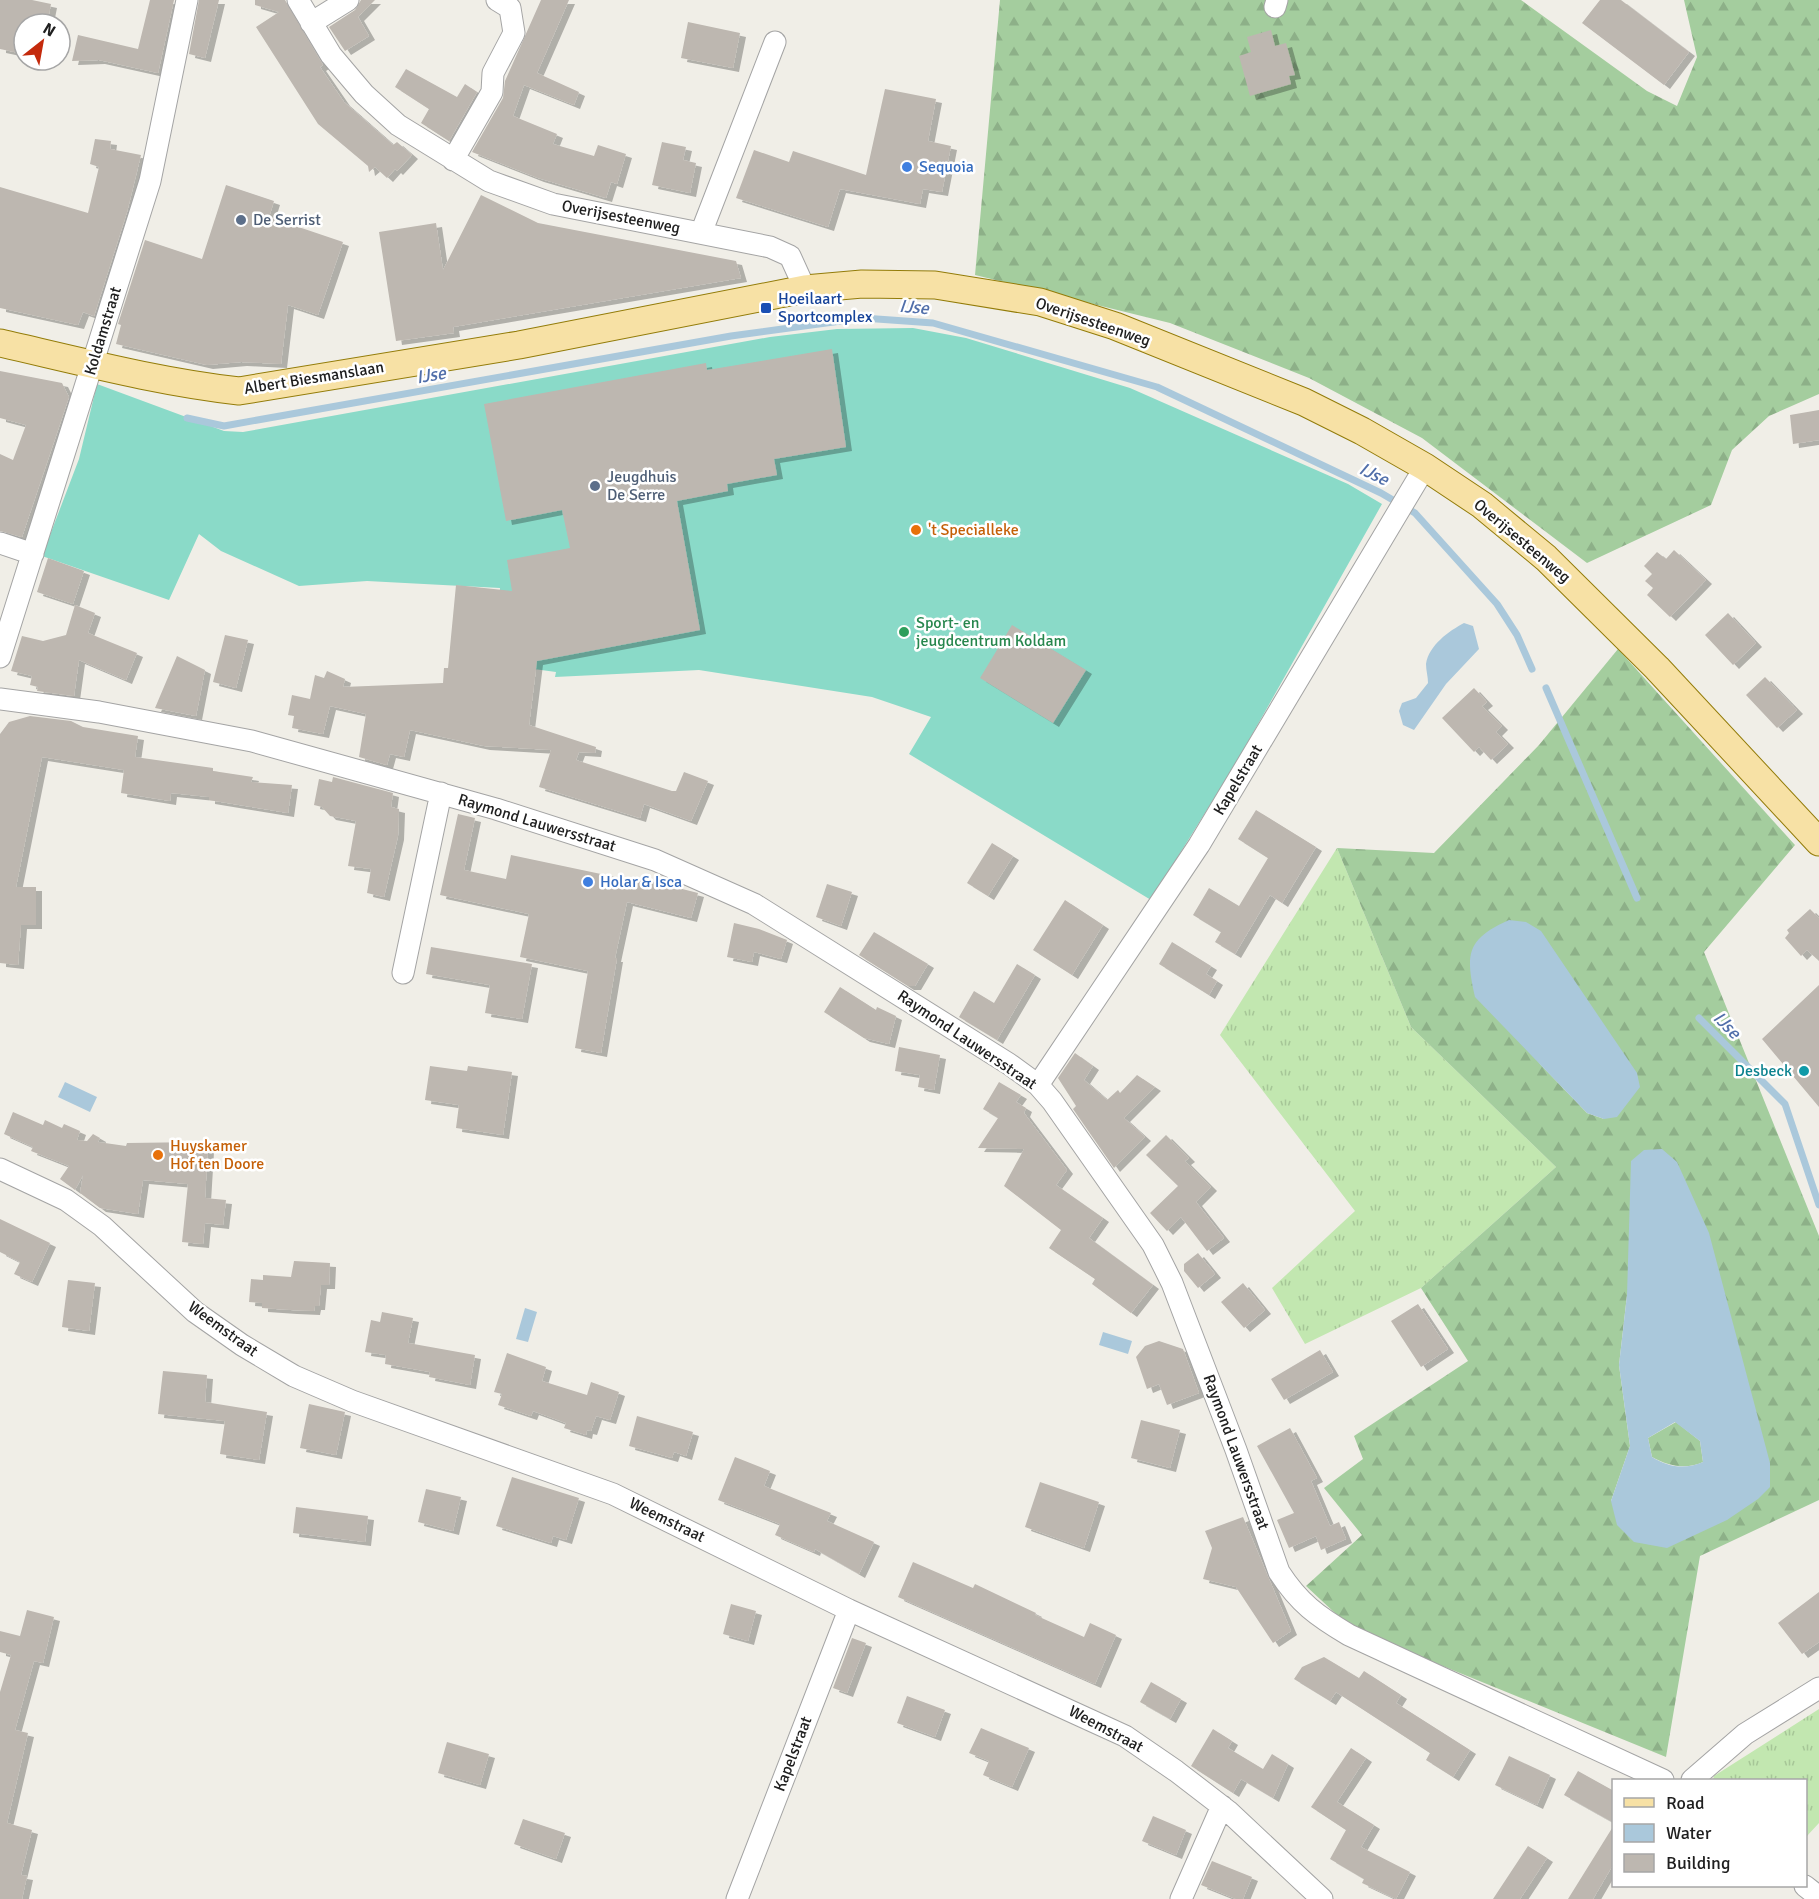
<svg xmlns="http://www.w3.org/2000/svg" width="1819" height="1899" viewBox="0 0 1819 1899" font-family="Signika,sans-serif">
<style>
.grass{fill:url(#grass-tufts)}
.forest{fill:url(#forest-firs);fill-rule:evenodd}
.pitch{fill:#8adac8}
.water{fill:#aac8db;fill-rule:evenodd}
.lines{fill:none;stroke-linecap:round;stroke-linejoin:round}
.stream{stroke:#aac8db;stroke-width:7}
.building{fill:#bdb7b0;filter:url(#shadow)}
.minor-casing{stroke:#a4a4a4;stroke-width:23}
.major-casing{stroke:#937c09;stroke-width:29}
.minor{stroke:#fff;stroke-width:21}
.major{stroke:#f7e1a5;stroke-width:27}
.shop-dot{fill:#3f7fe0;stroke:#fff;stroke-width:2}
.service-dot{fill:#5c6f8a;stroke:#fff;stroke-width:2}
.transit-dot{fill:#1a4fb4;stroke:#fff;stroke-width:2}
.food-dot{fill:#e8710a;stroke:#fff;stroke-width:2}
.leisure-dot{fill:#2e9e5b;stroke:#fff;stroke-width:2}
.culture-dot{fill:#0f9aa8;stroke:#fff;stroke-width:2}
.labels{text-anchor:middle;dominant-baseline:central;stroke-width:5;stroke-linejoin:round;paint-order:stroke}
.shop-label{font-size:16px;fill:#366cbe;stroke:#fff;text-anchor:start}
.street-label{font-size:16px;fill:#202020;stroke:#fff}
.service-label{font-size:16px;fill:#4e5e75;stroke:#fff;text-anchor:start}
.transit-label{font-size:16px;fill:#164399;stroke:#fff;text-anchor:start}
.food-label{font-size:16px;fill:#c56008;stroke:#fff;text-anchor:start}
.leisure-label{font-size:16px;fill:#27864d;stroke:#fff;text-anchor:start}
.culture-label{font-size:16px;fill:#0d838f;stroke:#fff;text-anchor:end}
.water-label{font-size:18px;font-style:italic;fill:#516faa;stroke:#fff}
</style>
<defs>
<pattern id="grass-tufts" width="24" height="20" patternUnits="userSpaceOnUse" patternTransform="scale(1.5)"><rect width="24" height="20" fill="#c2e7b0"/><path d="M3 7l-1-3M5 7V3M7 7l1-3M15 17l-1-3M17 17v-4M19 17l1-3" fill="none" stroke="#a6c697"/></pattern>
<pattern id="forest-firs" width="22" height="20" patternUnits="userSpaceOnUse" patternTransform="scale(1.5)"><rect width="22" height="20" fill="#a4cd9e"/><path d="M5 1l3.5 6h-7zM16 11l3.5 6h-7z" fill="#8db088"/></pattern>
<filter id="shadow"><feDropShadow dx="6" dy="4" stdDeviation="0" flood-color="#0004"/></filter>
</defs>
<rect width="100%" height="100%" fill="#f0eee7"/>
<path class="grass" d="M 1337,848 L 1411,1027 L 1556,1167 L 1421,1288 L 1305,1344 L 1272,1288 L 1355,1211 L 1220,1035 Z
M 1819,1709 L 1819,1823 L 1806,1837 L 1806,1780 L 1713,1780 L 1714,1776 Z"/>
<path class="forest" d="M 1000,0 L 1521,0 L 1647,91 L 1677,106 L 1697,57 L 1684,0 L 1819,0 L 1819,394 L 1769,416 L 1732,450 L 1711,505 L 1587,563 L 1422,438 L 1309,378 L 1170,323 L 975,275 Z
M 1618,649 L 1795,845 L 1704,952 L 1819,1236 L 1819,1500 L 1700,1556 L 1666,1757 L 1352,1629 L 1306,1586 L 1362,1535 L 1324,1488 L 1363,1459 L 1354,1436 L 1468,1361 L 1421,1288 L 1556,1167 L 1411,1027 L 1337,848 L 1434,853 L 1539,745 ZM 1538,1062 L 1604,1119 L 1587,1113 ZM 1627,1295 L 1758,1499 L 1611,1501 L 1630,1446 L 1619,1365 Z
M 1676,1422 L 1700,1441 L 1703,1462 C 1686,1470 1668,1466 1652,1457 L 1648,1438 Z"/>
<path class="pitch" d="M 913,328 L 966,338 L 1130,388 L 1348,484 L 1382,504 L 1236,763 L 1151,900 L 909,754 L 931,717 L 872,697 L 699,670 L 555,677 L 556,672 L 496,664 L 500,588 L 367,581 L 299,586 L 221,551 L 199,534 L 169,600 L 42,556 L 79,459 L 97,384 L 224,431 L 243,432 L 770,337 L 837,329 Z"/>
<path class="water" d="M 1464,623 L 1473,626 L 1479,649 L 1446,684 L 1414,730 L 1403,725 L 1399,711 L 1402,703 L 1416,698 L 1428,683 C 1428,677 1426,670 1426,664 C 1429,645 1449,631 1464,623 Z
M 1509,920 L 1526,922 L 1541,931 L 1637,1073 L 1640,1087 L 1617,1117 L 1604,1119 L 1587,1113 L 1475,997 C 1465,953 1467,939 1509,920 Z
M 65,1082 L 97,1097 L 90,1112 L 58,1097 Z
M 1662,1149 L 1677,1162 L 1709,1233 L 1770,1463 L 1770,1487 L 1758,1499 L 1727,1520 L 1667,1548 L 1634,1542 L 1617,1525 L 1611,1501 L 1630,1446 L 1619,1365 L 1627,1295 L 1631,1161 L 1644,1150 ZM 1675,1422 L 1700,1441 L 1703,1462 C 1685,1470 1668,1467 1652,1457 L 1648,1438 Z
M 525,1308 L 537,1312 L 528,1342 L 516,1339 Z
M 1103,1332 L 1132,1341 L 1128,1354 L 1099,1345 Z"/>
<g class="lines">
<path class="stream" d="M 187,418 L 224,426 L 731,336 L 863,318 L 933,323 L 1157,387 L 1381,493 L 1415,513 L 1497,604 L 1517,635 L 1532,669
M 1546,688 L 1637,898
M 1699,1018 L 1785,1104 L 1819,1205"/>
</g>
<path class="building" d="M 0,0 L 32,0 L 51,4 L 47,24 L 24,24 L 24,54 L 0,49 Z
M 150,0 L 174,0 L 158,73 L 99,60 L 72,61 L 78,35 L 138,49 Z
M 199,0 L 219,0 L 205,58 L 189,54 Z
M 255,0 L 285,0 L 323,65 L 320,67 L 344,102 L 393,145 L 397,142 L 412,155 L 397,171 L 395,169 L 387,178 L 375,167 L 369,172 L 368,166 L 318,124 L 256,27 L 279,12 L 255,5 Z
M 361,0 L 375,0 L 358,17 L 369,36 L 345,51 L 329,27 L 355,10 Z
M 541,0 L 569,0 L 537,73 L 579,92 L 574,105 L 524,85 L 513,116 L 557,134 L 553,144 L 594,156 L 598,145 L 626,154 L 617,184 L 611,182 L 606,198 L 538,178 L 472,152 L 503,98 L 505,81 Z
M 1600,0 L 1621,0 L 1689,52 L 1664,85 L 1582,23 Z
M 688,22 L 740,33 L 733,68 L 681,58 Z
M 1271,30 L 1275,46 L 1286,43 L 1295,75 L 1289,76 L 1291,84 L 1250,96 L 1239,56 L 1251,52 L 1247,37 Z
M 406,69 L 457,97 L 465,84 L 477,92 L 449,141 L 421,123 L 429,109 L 395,87 Z
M 885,89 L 936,99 L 928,141 L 951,146 L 942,192 L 923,189 L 920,204 L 840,189 L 828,227 L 736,198 L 754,150 L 789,162 L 793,151 L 866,175 Z
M 95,139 L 111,141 L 110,149 L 141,155 L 127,212 L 94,316 L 83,312 L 78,325 L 0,308 L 0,187 L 88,213 L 99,167 L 90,164 Z
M 662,142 L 686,147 L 683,160 L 696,163 L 690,193 L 652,185 Z
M 226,185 L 274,201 L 269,217 L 343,242 L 318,315 L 288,305 L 281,364 L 241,362 L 207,365 L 116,344 L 121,325 L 118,324 L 145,240 L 202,259 Z
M 481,195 L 538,223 L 736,261 L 741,278 L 453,327 L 454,333 L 396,341 L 379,232 L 436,223 L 443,270 Z
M 832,349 L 846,447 L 774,459 L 777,475 L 727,484 L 728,491 L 677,501 L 700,630 L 537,661 L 529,725 L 596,747 L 595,753 L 579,752 L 576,760 L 672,791 L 676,791 L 684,772 L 708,781 L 691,821 L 644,804 L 640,818 L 539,787 L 551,750 L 484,746 L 410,730 L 404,757 L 390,754 L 387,765 L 359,757 L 366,714 L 330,706 L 323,734 L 292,728 L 294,716 L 288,715 L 292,695 L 310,699 L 315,675 L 324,678 L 327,671 L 345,679 L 343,687 L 443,683 L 444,668 L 448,668 L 456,585 L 512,591 L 507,560 L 570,548 L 562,510 L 506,521 L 484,404 L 706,363 L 707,370 Z
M 0,371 L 62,383 L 69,397 L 22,537 L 0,531 L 0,454 L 13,460 L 26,425 L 0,418 Z
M 1819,410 L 1819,440 L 1793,444 L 1790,415 Z
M 1674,550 L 1706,580 L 1670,617 L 1647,595 L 1653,588 L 1645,581 L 1652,574 L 1644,566 L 1657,552 L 1666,559 Z
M 48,558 L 84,571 L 73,604 L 37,592 Z
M 75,605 L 95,613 L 88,633 L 137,653 L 126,680 L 79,660 L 74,696 L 37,691 L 38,687 L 30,685 L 32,676 L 11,671 L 22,636 L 43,641 L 66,635 Z
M 1728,613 L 1756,643 L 1733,665 L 1705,635 Z
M 1012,625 L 1086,670 L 1053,723 L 980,678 Z
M 225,635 L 248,640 L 236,688 L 213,682 Z
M 177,656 L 205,670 L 196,716 L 155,708 Z
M 1765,677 L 1797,710 L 1777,728 L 1746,695 Z
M 1474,688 L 1487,702 L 1482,706 L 1502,726 L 1496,732 L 1508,744 L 1491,760 L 1479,747 L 1474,752 L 1442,718 Z
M 30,716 L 71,721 L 83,727 L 138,736 L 135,757 L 213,768 L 213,771 L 253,777 L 251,782 L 292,785 L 288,813 L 209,800 L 209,797 L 171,793 L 170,801 L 121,793 L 124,770 L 42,757 L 16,887 L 36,887 L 36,925 L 21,925 L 18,965 L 0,963 L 0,734 L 9,722 Z
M 333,777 L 393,793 L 391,807 L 399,809 L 398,836 L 384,897 L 367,893 L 371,869 L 348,866 L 356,821 L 330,816 L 322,807 L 314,805 L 319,779 L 332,782 Z
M 1256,810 L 1316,847 L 1282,903 L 1270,895 L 1235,954 L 1215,942 L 1221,932 L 1193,915 L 1209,888 L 1239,906 L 1268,858 L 1238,839 Z
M 458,814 L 475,818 L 464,870 L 506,879 L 511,855 L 634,881 L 635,877 L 698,893 L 691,918 L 627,902 L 615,958 L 617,958 L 601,1053 L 575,1048 L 588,971 L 520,957 L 529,914 L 440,895 Z
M 992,843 L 1013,856 L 988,896 L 967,883 Z
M 827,884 L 852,892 L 841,926 L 816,917 Z
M 1065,900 L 1103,925 L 1072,975 L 1033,950 Z
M 1810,909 L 1819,918 L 1819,961 L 1807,950 L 1801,956 L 1785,938 L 1789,933 L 1787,930 Z
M 734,923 L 759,929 L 787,940 L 781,959 L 754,952 L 752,962 L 727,957 Z
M 874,932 L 928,964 L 915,986 L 908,986 L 859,955 Z
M 1172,942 L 1211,966 L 1206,974 L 1217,981 L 1209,995 L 1159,964 Z
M 431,947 L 532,964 L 522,1019 L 485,1013 L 490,985 L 426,974 Z
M 1017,964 L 1035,975 L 997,1040 L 959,1017 L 974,991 L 994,1003 Z
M 1819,985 L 1819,1107 L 1762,1039 Z
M 840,987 L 876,1010 L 877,1007 L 896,1016 L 889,1044 L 864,1038 L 824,1012 Z
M 899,1047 L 940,1055 L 934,1090 L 918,1087 L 920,1075 L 895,1071 Z
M 1075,1053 L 1093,1066 L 1084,1080 L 1107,1100 L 1118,1090 L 1120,1093 L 1137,1075 L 1155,1087 L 1124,1118 L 1145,1137 L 1114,1168 L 1073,1109 L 1076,1106 L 1058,1078 Z
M 430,1066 L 467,1071 L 468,1066 L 512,1072 L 503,1135 L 456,1128 L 459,1105 L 425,1100 Z
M 999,1082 L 1021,1095 L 1016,1102 L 1026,1108 L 1024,1113 L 1067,1170 L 1056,1185 L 1103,1218 L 1089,1238 L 1153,1285 L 1131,1313 L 1092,1284 L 1095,1279 L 1049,1248 L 1061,1230 L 1004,1186 L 1024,1149 L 978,1148 L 998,1118 L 983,1109 Z
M 13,1112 L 43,1125 L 45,1120 L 62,1128 L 64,1124 L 80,1131 L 77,1140 L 87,1141 L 93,1134 L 100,1138 L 98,1142 L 126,1146 L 127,1143 L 201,1142 L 201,1148 L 208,1148 L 205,1198 L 226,1200 L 223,1225 L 205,1223 L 203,1244 L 182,1242 L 188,1184 L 143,1180 L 138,1214 L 100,1208 L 80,1193 L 83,1175 L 75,1190 L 60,1179 L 69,1166 L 31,1151 L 33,1147 L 4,1134 Z
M 1166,1135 L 1189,1158 L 1185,1161 L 1211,1187 L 1196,1202 L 1224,1238 L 1207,1251 L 1181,1217 L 1167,1231 L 1150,1213 L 1178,1186 L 1146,1155 Z
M 0,1219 L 50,1243 L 32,1282 L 14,1274 L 20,1262 L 0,1252 Z
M 1198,1253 L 1215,1274 L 1198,1288 L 1184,1271 L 1184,1264 Z
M 294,1261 L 330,1263 L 329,1285 L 321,1285 L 319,1306 L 315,1306 L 314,1311 L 291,1310 L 262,1308 L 262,1303 L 249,1302 L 251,1279 L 263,1280 L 263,1275 L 291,1277 Z
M 68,1280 L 95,1283 L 89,1331 L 62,1327 Z
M 1243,1283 L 1265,1310 L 1244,1328 L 1221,1302 Z
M 1418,1304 L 1448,1349 L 1421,1367 L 1391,1321 Z
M 382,1312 L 413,1318 L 408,1343 L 475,1355 L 470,1385 L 429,1377 L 430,1372 L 385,1364 L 386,1355 L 365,1352 L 371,1320 L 380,1322 Z
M 1159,1341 L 1183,1349 L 1199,1393 L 1167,1405 L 1159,1384 L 1147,1389 L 1136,1357 L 1145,1346 Z
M 1320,1350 L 1333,1372 L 1284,1400 L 1271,1379 Z
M 507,1353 L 546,1367 L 542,1381 L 587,1395 L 591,1382 L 619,1392 L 610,1420 L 596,1416 L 591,1431 L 587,1430 L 586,1435 L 564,1428 L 566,1423 L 533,1411 L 531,1416 L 498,1405 L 502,1394 L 494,1392 Z
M 163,1371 L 207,1375 L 205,1402 L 267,1412 L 259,1460 L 220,1454 L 225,1421 L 158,1414 Z
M 309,1404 L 345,1412 L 336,1455 L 300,1448 Z
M 637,1416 L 693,1432 L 686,1456 L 674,1452 L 672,1458 L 629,1446 Z
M 1141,1420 L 1180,1430 L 1170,1468 L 1131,1458 Z
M 1290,1428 L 1317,1478 L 1311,1481 L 1330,1526 L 1339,1522 L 1346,1539 L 1321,1550 L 1316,1536 L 1289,1548 L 1277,1520 L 1294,1513 L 1257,1446 Z
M 735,1457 L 770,1471 L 764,1486 L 831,1513 L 827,1521 L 874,1542 L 859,1574 L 815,1549 L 814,1552 L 775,1535 L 780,1524 L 718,1500 Z
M 512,1477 L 579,1498 L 566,1540 L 553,1536 L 551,1543 L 496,1526 Z
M 1040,1482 L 1099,1502 L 1084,1548 L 1025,1527 Z
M 426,1489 L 461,1497 L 453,1531 L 418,1522 Z
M 296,1507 L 368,1516 L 365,1542 L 293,1533 Z
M 1243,1517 L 1291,1631 L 1273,1643 L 1236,1587 L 1203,1579 L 1212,1548 L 1205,1531 Z
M 913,1562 L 973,1588 L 975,1584 L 1036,1613 L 1035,1615 L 1084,1637 L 1090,1623 L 1116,1635 L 1095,1684 L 898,1597 Z
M 1819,1592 L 1819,1642 L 1802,1654 L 1778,1623 Z
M 731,1604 L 756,1611 L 748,1641 L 723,1634 Z
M 27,1610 L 54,1617 L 43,1663 L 34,1661 L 15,1730 L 28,1733 L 7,1823 L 32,1830 L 21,1875 L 27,1876 L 22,1899 L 0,1899 L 0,1692 L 11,1655 L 0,1652 L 0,1631 L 20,1636 Z
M 852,1638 L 866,1643 L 847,1693 L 833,1688 Z
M 1324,1657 L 1359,1678 L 1364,1671 L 1401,1695 L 1396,1703 L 1470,1750 L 1453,1777 L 1426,1760 L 1430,1753 L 1336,1692 L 1330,1701 L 1294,1679 L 1302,1667 Z
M 1151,1682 L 1181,1699 L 1170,1719 L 1140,1702 Z
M 907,1696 L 945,1710 L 935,1737 L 897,1723 Z
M 981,1728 L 1029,1748 L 1012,1787 L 983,1775 L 989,1761 L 969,1753 Z
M 1213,1729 L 1232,1741 L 1228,1748 L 1263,1769 L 1272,1754 L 1288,1764 L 1273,1798 L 1241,1779 L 1233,1793 L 1191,1766 Z
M 447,1742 L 489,1754 L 480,1785 L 438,1773 Z
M 1351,1748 L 1366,1758 L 1337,1802 L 1374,1825 L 1361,1847 L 1410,1872 L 1396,1899 L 1362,1883 L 1364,1879 L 1330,1859 L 1346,1830 L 1311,1807 Z
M 1509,1756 L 1550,1775 L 1537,1805 L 1495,1785 Z
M 1578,1771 L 1614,1791 L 1614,1823 L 1564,1795 Z
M 1153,1816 L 1186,1830 L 1176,1855 L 1142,1841 Z
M 523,1819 L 565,1833 L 556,1859 L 514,1844 Z
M 1614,1825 L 1614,1863 L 1593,1899 L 1568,1899 Z
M 1528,1846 L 1547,1858 L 1520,1899 L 1493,1899 Z
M 1212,1861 L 1252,1877 L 1243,1899 L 1236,1899 L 1201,1885 Z"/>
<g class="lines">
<g class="minor-casing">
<path id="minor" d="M 298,0 L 331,55 L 364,94 L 398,125 L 489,181 L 553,204 L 770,247 L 790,256 L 805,289
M 1275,7 L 1277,0
M 311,23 L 348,0
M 453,160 L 492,92 L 493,73 L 514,33 L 510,8 L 497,0
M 701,233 L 775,42
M 0,543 L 33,554
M 0,657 L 150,181 L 187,0
M 0,699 L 99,712 L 252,741 L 496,809 L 655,860 L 754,904 L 1009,1064 L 1038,1085 L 1052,1101 L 1153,1245 L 1172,1283 L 1236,1450 L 1279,1572 C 1299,1603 1317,1616 1349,1635 L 1663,1780
M 403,973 L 441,793
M 1038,1085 L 1199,845 L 1425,467
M 0,1169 L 66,1200 L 102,1226 L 195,1312 L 242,1345 L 294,1376 L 352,1401 L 613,1494 L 849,1610 L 1125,1736 L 1176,1771 L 1228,1811 L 1322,1899
M 1692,1780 L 1745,1734 L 1819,1688
M 1805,1886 L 1819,1897
M 737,1899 L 849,1610
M 1181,1899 L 1222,1806"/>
</g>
<g class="major-casing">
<path id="major" d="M 0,343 C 79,361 158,382 239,391 L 519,345 L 805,289 L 862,284 L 935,285 L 1040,302 L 1115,326 L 1304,402 L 1362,431 L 1425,467 L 1482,505 L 1546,558 L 1657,668 L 1819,842"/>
</g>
<use href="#minor" class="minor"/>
<use href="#major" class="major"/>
</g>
<g class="shop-dot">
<circle cx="907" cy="167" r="6"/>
<circle cx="588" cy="882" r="6"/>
</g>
<g class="service-dot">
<circle cx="241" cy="220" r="6"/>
<circle cx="595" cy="486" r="6"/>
</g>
<rect class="transit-dot" x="760" y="302" width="12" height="12" rx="3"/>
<g class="food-dot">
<circle cx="916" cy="530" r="6"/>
<circle cx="158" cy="1155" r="6"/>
</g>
<circle class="leisure-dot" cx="904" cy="632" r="6"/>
<circle class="culture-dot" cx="1804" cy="1071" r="6"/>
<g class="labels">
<g class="shop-label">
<text x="919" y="167">Sequoia</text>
<text x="600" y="882">Holar &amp; Isca</text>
</g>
<g class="street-label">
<text transform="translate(621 217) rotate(11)">Overijsesteenweg</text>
<text transform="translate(1093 322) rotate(19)">Overijsesteenweg</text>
<text transform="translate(103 331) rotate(-73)">Koldamstraat</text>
<text transform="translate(314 378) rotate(-9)">Albert Biesmanslaan</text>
<text transform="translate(1522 541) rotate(40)">Overijsesteenweg</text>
<text transform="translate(1238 780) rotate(-59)">Kapelstraat</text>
<text transform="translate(537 823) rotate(17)">Raymond Lauwersstraat</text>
<text transform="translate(967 1040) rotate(34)">Raymond Lauwersstraat</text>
<text transform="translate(223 1329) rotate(36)">Weemstraat</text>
<text transform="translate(1236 1452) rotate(70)">Raymond Lauwersstraat</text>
<text transform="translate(667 1520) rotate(26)">Weemstraat</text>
<text transform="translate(1106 1729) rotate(28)">Weemstraat</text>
<text transform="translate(793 1754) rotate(-69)">Kapelstraat</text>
</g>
<g class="service-label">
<text x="253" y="220">De Serrist</text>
<text x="607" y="477">Jeugdhuis<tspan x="607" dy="18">De Serre</tspan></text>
</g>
<g class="transit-label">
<text x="778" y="299">Hoeilaart<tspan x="778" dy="18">Sportcomplex</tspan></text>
</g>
<g class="food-label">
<text x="928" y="530">'t Specialleke</text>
<text x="170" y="1146">Huyskamer<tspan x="170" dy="18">Hof ten Doore</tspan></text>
</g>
<g class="leisure-label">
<text x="916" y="623">Sport- en<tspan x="916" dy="18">jeugdcentrum Koldam</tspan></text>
</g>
<g class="culture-label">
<text x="1792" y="1071">Desbeck</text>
</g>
<g class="water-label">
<text transform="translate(914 307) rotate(5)">IJse</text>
<text transform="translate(431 375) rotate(-10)">IJse</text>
<text transform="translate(1374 474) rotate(26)">IJse</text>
<text transform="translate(1727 1025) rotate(45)">IJse</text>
</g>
</g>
<rect x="1612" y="1779" width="195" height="108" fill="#ffffff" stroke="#a6a6a6" stroke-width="1.5"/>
<rect x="1624" y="1798" width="30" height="9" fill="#f7e1a5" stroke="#a6a6a6" stroke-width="1.5"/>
<text x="1666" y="1809" font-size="18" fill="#202020">Road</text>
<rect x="1624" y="1824" width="30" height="18" fill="#aac8db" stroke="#a6a6a6" stroke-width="1.5"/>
<text x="1666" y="1839" font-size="18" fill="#202020">Water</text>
<rect x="1624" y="1854" width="30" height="18" fill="#bdb7b0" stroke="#a6a6a6" stroke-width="1.5"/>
<text x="1666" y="1869" font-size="18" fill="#202020">Building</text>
<g transform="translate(42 42) rotate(31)"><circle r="28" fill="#ffffff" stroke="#a6a6a6" stroke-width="1.5"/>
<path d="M0-4.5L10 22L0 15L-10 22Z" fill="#c42a0c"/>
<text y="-9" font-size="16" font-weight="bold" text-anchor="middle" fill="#202020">N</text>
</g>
</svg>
